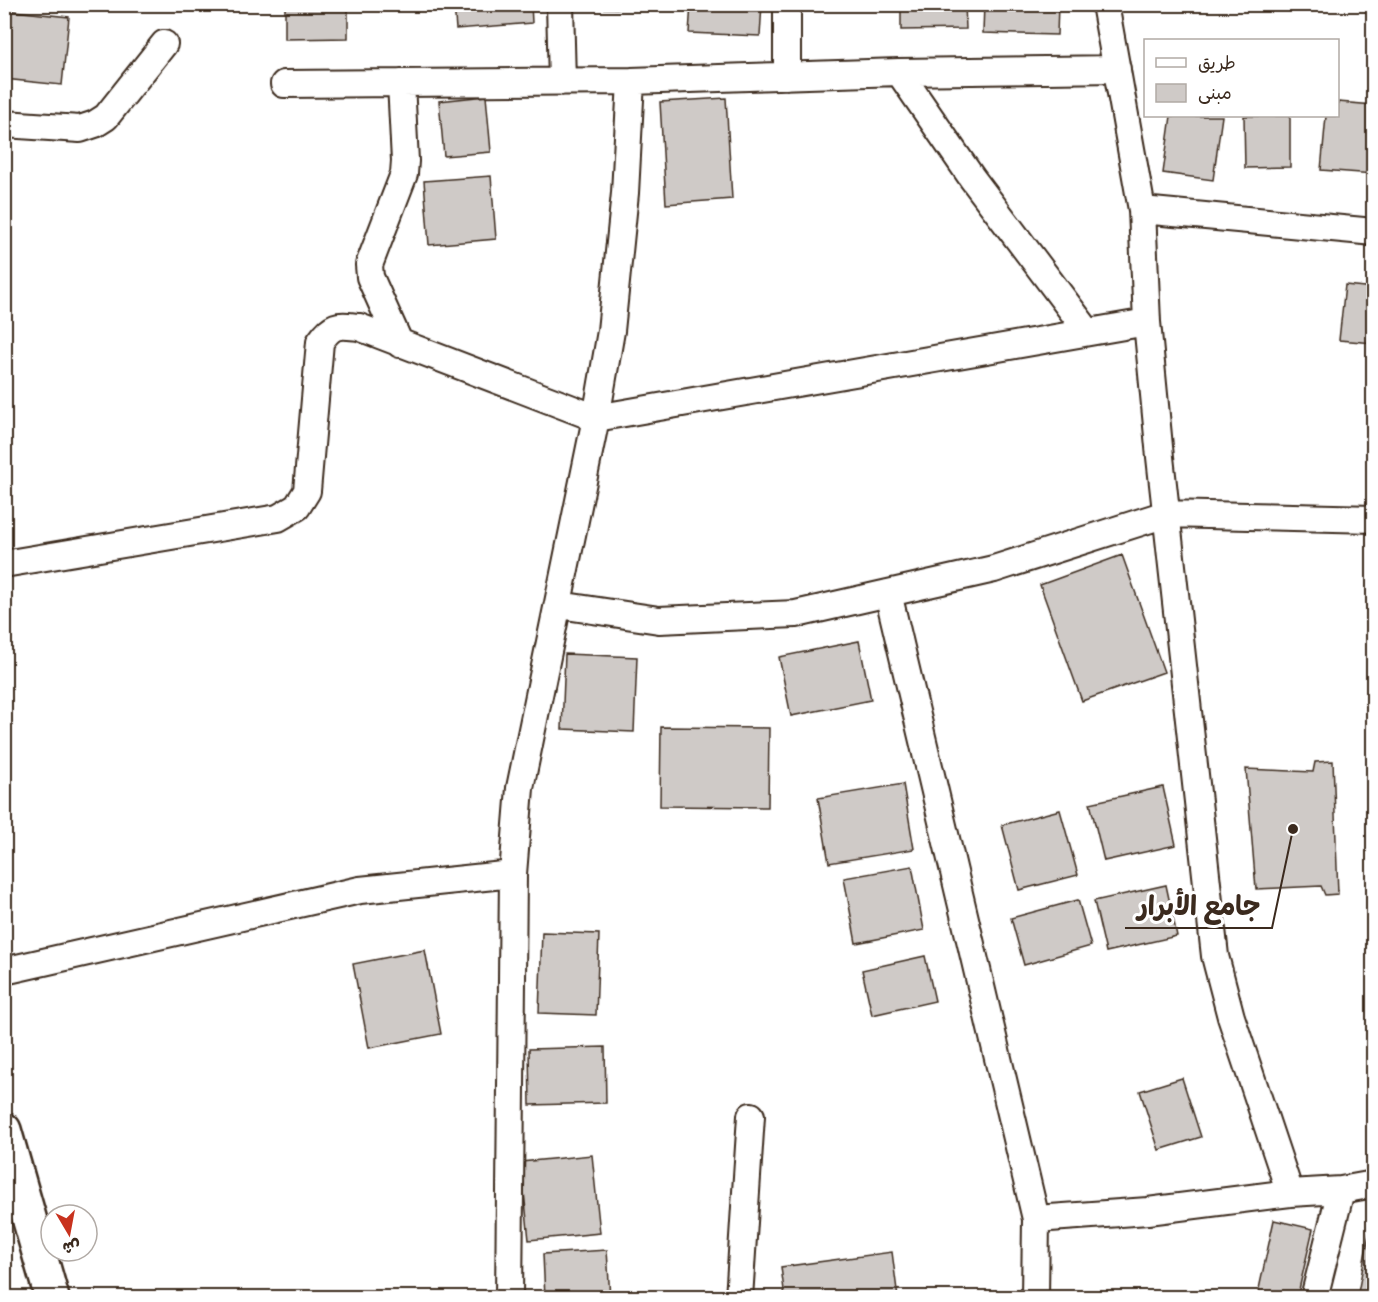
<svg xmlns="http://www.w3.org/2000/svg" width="1378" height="1302" viewBox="0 0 1378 1302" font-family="Itim,'Playpen Sans Arabic',sans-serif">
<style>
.building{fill:#cfcac7;stroke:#3b2a1e;stroke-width:1.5}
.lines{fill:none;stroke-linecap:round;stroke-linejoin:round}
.street-casing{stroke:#3b2a1e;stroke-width:30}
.secondary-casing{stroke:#3b2a1e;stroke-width:38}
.street{stroke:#fff;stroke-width:26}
.secondary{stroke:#fff;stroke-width:33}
.leader{fill:none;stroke:#3b2a1e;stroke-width:2}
.callout-dot{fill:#3b2a1e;stroke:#fff;stroke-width:2}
.callout-label{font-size:27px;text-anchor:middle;font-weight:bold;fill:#3b2a1e;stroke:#fff;stroke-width:6;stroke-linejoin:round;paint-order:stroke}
</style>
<rect width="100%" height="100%" fill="#fff"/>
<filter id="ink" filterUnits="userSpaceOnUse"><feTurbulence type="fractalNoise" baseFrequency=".0167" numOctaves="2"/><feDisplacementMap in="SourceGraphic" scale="12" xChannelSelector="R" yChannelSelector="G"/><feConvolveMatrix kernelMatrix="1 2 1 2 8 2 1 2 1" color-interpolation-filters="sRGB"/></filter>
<g filter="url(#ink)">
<path class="building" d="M 285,4 L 348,4 L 348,38 L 285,39 Z
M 454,4 L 531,4 L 532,23 L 456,29 Z
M 594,4 L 668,4 L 668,9 L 594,8 Z
M 691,4 L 762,4 L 760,36 L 689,33 Z
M 901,4 L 965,4 L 966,29 L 901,30 Z
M 984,4 L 1058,4 L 1057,35 L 983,33 Z
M 4,10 L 69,17 L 62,85 L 4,79 Z
M 486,96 L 491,152 L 444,156 L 439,101 Z
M 726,98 L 732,199 L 666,204 L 660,102 Z
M 1338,102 L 1374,105 L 1374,174 L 1321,170 L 1326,116 L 1338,116 Z
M 1171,116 L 1222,116 L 1213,180 L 1163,173 Z
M 1244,116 L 1290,116 L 1290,167 L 1245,168 Z
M 491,176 L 496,239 L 429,245 L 424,181 Z
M 1345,285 L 1374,288 L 1374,343 L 1339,340 Z
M 1122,555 L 1164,672 L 1082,701 L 1040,585 Z
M 859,641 L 871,700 L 791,716 L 779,657 Z
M 565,654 L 637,657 L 634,732 L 562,729 Z
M 661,727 L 769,728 L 768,807 L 660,806 Z
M 1333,761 L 1338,894 L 1325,895 L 1321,886 L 1256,889 L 1246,769 L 1313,772 L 1315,762 Z
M 903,784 L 914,849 L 829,863 L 818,798 Z
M 1163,787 L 1176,845 L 1104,861 L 1090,803 Z
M 1060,810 L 1078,875 L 1019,890 L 1002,825 Z
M 912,866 L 924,930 L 856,943 L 844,878 Z
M 1166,885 L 1177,936 L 1106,952 L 1094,901 Z
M 1078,900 L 1091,946 L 1024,965 L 1011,918 Z
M 542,932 L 599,934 L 596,1015 L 539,1013 Z
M 425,950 L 441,1034 L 369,1048 L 353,964 Z
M 925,956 L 935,1001 L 872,1015 L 862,970 Z
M 605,1047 L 606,1103 L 530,1105 L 529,1049 Z
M 1182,1078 L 1201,1137 L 1159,1150 L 1140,1091 Z
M 592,1155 L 600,1233 L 529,1240 L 521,1162 Z
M 1274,1220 L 1313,1229 L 1297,1298 L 1257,1298 Z
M 1370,1229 L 1374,1230 L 1374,1298 L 1357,1298 Z
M 607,1250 L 610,1298 L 545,1298 L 543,1254 Z
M 892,1252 L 898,1298 L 785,1298 L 781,1267 Z"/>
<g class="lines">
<g class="street-casing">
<path id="street" d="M 560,4 L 562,82
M 787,4 L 787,76
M 1105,4 L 1142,210 L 1147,322 L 1160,457 L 1215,956 L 1231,1017 L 1290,1193
M 899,72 L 972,178 L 1088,332
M 284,84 L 631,81 L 899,72 L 1117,69
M 4,124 L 80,129 L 95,124 L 106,117 L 164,44
M 1142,210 L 1374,232
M 400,344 L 370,277 L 369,265 L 404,174 L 405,161 L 401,83
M 4,564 L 278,518 L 297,507 L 307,491 L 320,342 C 333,323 338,325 359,327 L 596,418 L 1147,322
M 888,593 L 1036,1219 L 1035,1298
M 559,605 L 659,620 L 796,614 L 994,569 L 1166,514 L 1374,519
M 4,971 L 360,890 L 513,874
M 1036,1219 L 1148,1211 L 1290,1193 L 1341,1190 L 1374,1184
M 509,1298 L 513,874 L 520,788 L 596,418 L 611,331 L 625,193 L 631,81
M 739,1298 L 751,1116
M 1314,1298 L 1341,1190"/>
</g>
<g class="secondary-casing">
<path id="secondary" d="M 4,1130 L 52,1298"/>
</g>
<use href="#street" class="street"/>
<use href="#secondary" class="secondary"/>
</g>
</g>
<path class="leader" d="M1293 829L1272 928H1125"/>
<circle class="callout-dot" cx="1293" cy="829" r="6"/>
<g class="callout-label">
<text x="1199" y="915">جامع الأبرار</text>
</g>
<rect width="1378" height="1302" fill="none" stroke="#fff" stroke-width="24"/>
<rect x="12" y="12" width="1354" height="1278" fill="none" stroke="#3b2a1e" stroke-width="2" filter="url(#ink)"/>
<rect x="1144" y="39" width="195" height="78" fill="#ffffff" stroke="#b1aaa5" stroke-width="1.5"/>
<rect x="1156" y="58" width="30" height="9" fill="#ffffff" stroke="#b1aaa5" stroke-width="1.5"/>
<text x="1198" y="69" font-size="18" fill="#3b2a1e">طريق</text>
<rect x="1156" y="84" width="30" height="18" fill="#cfcac7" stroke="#b1aaa5" stroke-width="1.5"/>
<text x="1198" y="99" font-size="18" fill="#3b2a1e">مبنى</text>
<g transform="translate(69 1233) rotate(170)"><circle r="28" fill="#ffffff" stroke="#b1aaa5" stroke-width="1.5"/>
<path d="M0-4.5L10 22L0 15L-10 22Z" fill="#c8321e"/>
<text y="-9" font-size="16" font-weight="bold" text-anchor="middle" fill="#3b2a1e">ش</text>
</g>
</svg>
